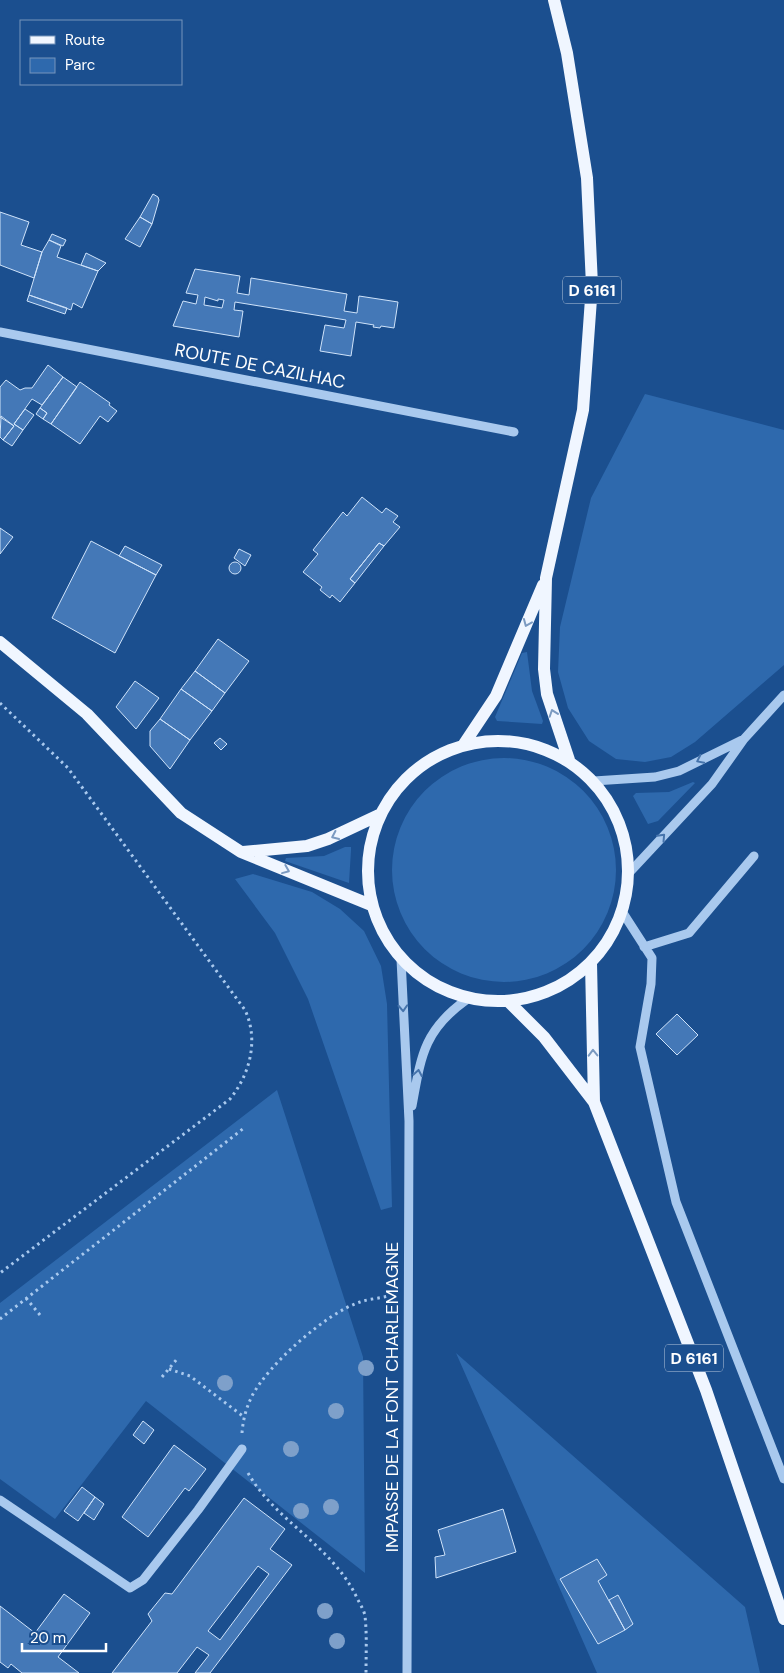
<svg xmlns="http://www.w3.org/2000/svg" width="784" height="1673" viewBox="0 0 784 1673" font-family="'DM Sans',sans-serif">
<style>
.green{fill:#2e69ad}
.building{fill:#4478b7;stroke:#cfe3fa;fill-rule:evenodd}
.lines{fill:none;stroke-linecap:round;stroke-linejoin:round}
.path{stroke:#a9c9ee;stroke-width:3;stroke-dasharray:2.5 4;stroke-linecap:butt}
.minor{stroke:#a9c9ee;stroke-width:9}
.major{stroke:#f0f6ff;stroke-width:12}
.tree{fill:#7ea0ca}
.oneway{stroke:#7b9ac1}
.oneway2{stroke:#4674ac}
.labels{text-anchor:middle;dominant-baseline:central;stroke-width:4.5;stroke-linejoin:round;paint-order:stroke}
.shield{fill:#1b4f8f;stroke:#bbcadd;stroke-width:1}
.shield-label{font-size:16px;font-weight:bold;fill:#fff}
.street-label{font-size:18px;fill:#fff;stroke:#1b4f8f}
</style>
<rect width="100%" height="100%" fill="#1b4f8f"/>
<path class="green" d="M 645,394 L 784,430 L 784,665 L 695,742 L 671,757 L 645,762 L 616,759 L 589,741 L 568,708 L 558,672 L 560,627 L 591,498 Z
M 527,652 L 532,691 L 543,721 L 542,724 L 497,721 L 495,717 L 522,653 Z
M392 870a112 112 0 1 1 224 0a112 112 0 1 1-224 0Z
M 693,782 L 695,783 L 658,821 L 648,824 L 633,796 L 636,793 L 669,792 Z
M 345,847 L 351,847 L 351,850 L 349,883 L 285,861 L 286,858 L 324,856 Z
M 253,874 L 312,892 L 340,909 L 364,931 L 381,966 L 387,1004 L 392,1207 L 381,1210 L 308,999 L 275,933 L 235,879 Z
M 277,1090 L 363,1357 L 365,1573 L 146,1401 L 55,1519 L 0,1479 L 0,1303 Z
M 456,1353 L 745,1607 L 760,1673 L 597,1673 Z"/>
<path class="building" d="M 153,194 L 158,197 L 159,200 L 152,224 L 140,217 Z
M 0,212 L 29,222 L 21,245 L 42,252 L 34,278 L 0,265 Z
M 140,217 L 152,224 L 140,247 L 125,239 Z
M 52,234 L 66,240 L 63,246 L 49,240 Z
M 49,240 L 61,246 L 57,257 L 98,271 L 82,308 L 73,303 L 71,310 L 29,295 L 42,252 Z
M 86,253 L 106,263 L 98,271 L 81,265 Z
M 195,269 L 240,276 L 237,293 L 249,295 L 251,278 L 347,294 L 344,311 L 357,313 L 359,296 L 398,302 L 394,328 L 381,326 L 380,328 L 373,327 L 374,325 L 356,322 L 351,356 L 320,351 L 325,325 L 344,328 L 346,320 L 235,302 L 234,310 L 243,311 L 239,337 L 173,326 L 183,301 L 196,304 L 198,295 L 186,293 ZM 205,297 L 218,301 L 218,299 L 224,300 L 222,308 L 204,305 Z
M 29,295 L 67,308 L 65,314 L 27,301 Z
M 48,365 L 63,377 L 42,405 L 32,399 L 14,424 L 23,430 L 12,446 L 3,440 L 14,426 L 0,417 L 0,387 L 6,380 L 20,390 L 25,388 L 32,388 Z
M 63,377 L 77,387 L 51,424 L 43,419 L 47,413 L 40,408 Z
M 80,382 L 110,403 L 109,405 L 117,411 L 108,422 L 100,416 L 80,444 L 51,424 Z
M 40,408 L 47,413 L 43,419 L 36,414 Z
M 25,409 L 34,415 L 23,430 L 14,424 Z
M 1,416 L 14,426 L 3,440 L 0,437 Z
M 362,497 L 382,513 L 386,508 L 398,516 L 393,522 L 400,527 L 384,546 L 379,543 L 350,579 L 355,583 L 340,602 L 332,595 L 330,598 L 320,590 L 322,587 L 303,572 L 318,554 L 313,550 L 343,512 L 347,516 Z
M 0,528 L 13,537 L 0,554 Z
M 91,541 L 156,575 L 115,653 L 52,618 Z
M 379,543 L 384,546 L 355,583 L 350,579 Z
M 125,546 L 162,565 L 156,575 L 119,556 Z
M 239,549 L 251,555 L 245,566 L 234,558 Z
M229 568a6 6 0 1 1 12 0a6 6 0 1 1-12 0Z
M 218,639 L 249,661 L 225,693 L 195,671 Z
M 195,671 L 225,693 L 212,711 L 181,689 Z
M 135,681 L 159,698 L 136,729 L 116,707 Z
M 181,689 L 212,711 L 190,740 L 160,719 Z
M 160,719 L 190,740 L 170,769 L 150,746 L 150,731 Z
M 220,738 L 227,744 L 221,750 L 214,743 Z
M 677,1014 L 698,1035 L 677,1055 L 656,1034 Z
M 143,1421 L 154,1430 L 144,1444 L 133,1435 Z
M 174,1445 L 206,1469 L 189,1491 L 185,1488 L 148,1537 L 122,1517 Z
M 82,1487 L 95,1497 L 78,1521 L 64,1511 Z
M 95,1497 L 104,1504 L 94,1520 L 84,1513 Z
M 244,1498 L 285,1529 L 270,1549 L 292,1565 L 210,1673 L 195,1673 L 209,1655 L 197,1647 L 177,1673 L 112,1673 L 152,1621 L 148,1614 L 165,1593 L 172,1594 ZM 258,1566 L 269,1574 L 220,1640 L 208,1631 Z
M 503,1509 L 516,1552 L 436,1578 L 435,1557 L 445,1555 L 438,1530 Z
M 597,1559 L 607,1575 L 598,1581 L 625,1630 L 598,1644 L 560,1579 Z
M 64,1594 L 90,1613 L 58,1657 L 79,1673 L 22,1673 L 11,1664 L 8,1668 L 0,1662 L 0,1606 L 35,1633 Z
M 618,1595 L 633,1624 L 625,1630 L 609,1600 Z"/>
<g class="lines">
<path class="path" d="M 0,703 L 68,768 L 245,1010 C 259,1040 250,1074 230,1099 L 0,1273
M 26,1298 L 40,1315
M 0,1319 L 244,1128
M 169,1369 L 190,1376 L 244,1417
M 162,1377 L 177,1359
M 242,1433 C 243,1420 246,1408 252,1396 C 268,1365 326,1313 360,1302 C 369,1299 380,1298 389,1296
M 248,1473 C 276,1522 332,1545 357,1598 C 360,1604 364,1610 365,1616 C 367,1634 366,1654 366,1673"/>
<path class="minor" d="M 0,332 L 514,432
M 594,781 L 655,777 L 679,771 L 742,740
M 629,873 L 712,784 L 744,739 L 784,695
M 623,913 L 652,958 L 651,984 L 640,1047 L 676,1202 L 784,1479
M 644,947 L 689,933 L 754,856
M 401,959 L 409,1121 L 407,1673
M 412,1106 C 421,1057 423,1031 466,1000
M 0,1500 L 130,1588 L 143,1580 L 198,1510 L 242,1449"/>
<path class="major" d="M 554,0 L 567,53 L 587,178 L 592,285 L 583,410 L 546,578 L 544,669 L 547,694 L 569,760
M 0,642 L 87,714 L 181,813 L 241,852 L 371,905
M368 871a130 130 0 1 1 260 0a130 130 0 1 1-260 0Z
M 464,744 L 496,696 L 543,585
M 243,852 L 307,846 L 328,839 L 379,815
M 591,963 L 594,1102
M 508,1001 L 544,1037 L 594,1102 L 706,1390 L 784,1619"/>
</g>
<g class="tree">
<circle cx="366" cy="1368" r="8"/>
<circle cx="225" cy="1383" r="8"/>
<circle cx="336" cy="1411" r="8"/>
<circle cx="291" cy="1449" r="8"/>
<circle cx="331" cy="1507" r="8"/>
<circle cx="301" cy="1511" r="8"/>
<circle cx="325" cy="1611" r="8"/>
<circle cx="337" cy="1641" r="8"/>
</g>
<defs><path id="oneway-chevron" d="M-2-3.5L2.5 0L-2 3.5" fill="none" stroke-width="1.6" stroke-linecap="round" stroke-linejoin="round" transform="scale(1.25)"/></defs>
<g class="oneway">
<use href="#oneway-chevron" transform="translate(527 623) rotate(113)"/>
<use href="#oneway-chevron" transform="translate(553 713) rotate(-109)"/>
<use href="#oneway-chevron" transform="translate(335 836) rotate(155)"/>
<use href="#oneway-chevron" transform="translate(286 870) rotate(22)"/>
<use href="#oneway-chevron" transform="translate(593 1053) rotate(-91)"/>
</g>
<g class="oneway2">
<use href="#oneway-chevron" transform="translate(700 760) rotate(154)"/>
<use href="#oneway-chevron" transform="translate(662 837) rotate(-47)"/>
<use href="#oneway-chevron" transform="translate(403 1008) rotate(87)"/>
<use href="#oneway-chevron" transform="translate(418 1073) rotate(-80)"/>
</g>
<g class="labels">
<g class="shield">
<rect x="563" y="276.5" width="58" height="27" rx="4"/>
<rect x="665" y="1344.5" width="58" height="27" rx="4"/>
</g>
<g class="shield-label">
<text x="592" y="290">D 6161</text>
<text x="694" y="1358">D 6161</text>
</g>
<g class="street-label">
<text transform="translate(260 366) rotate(11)">ROUTE DE CAZILHAC</text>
<text transform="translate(392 1397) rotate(-90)">IMPASSE DE LA FONT CHARLEMAGNE</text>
</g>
</g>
<rect x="20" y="20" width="162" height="65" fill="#1b4f8f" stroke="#7695bc"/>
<rect x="30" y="36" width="25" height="8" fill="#f0f6ff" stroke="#7695bc"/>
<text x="65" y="45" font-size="15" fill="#ffffff">Route</text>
<rect x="30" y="58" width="25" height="15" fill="#2e69ad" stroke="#7695bc"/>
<text x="65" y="70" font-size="15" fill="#ffffff">Parc</text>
<path d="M22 1643v8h84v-8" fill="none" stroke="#ffffff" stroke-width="2.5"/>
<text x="30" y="1643" font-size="15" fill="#ffffff" stroke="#1b4f8f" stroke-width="4" paint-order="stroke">20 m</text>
</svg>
